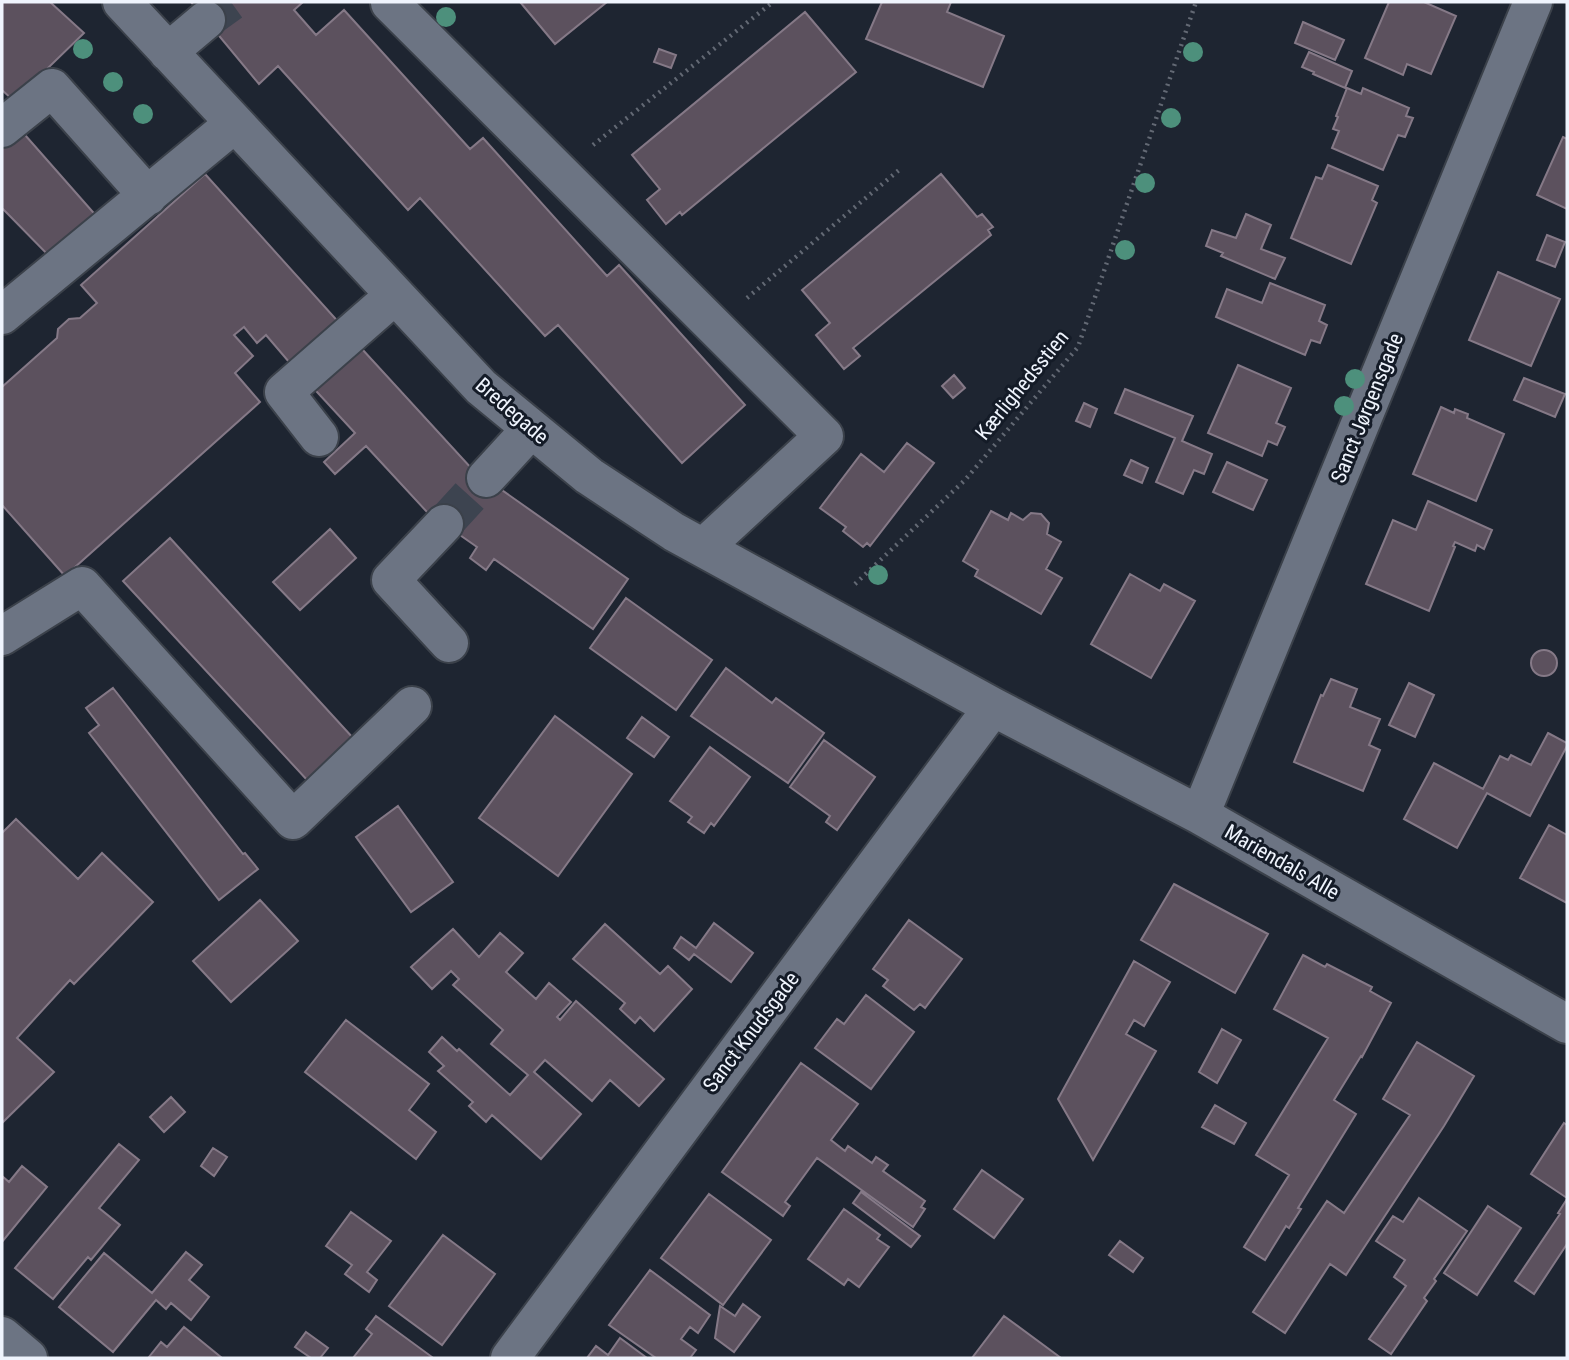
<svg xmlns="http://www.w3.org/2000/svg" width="1569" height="1360" viewBox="0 0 1569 1360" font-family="'Roboto Condensed',sans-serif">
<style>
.building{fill:#5c515e;stroke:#857987;stroke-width:2}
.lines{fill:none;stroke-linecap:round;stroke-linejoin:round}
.minor-tunnel{stroke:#3d4450;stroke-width:38;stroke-dasharray:38 19;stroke-linecap:butt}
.minor-casing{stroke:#3b414a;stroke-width:42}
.path{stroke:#636974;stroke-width:4.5;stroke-dasharray:2 5;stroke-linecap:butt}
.minor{stroke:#6c7483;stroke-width:38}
.tree{fill:#4d907c}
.labels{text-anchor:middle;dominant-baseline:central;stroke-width:6;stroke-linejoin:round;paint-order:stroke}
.street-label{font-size:21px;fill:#eff4fd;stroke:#141b27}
</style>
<rect width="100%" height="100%" fill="#1e2531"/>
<path class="building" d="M 2,2 L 50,2 L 84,33 L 14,101 L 2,90 Z
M 191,2 L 303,2 L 294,10 L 316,35 L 344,10 L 470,149 L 483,138 L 607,276 L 619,265 L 745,405 L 682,463 L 558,325 L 545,336 L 420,198 L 408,210 L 278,66 L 259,84 Z
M 520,2 L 607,2 L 555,44 Z
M 882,2 L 951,2 L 947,12 L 1004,36 L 983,87 L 866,39 Z
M 1389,2 L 1424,2 L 1456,16 L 1431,74 L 1407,64 L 1403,75 L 1365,58 Z
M 805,12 L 856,72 L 682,215 L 680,212 L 666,224 L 647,200 L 660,189 L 632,155 Z
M 1303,22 L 1344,40 L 1335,60 L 1295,43 Z
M 659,49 L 676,55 L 671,68 L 654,62 Z
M 1309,52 L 1352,71 L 1345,88 L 1313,74 L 1314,72 L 1302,67 Z
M 1347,88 L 1361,94 L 1363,88 L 1409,108 L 1406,116 L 1413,118 L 1405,137 L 1398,135 L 1383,170 L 1332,148 L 1339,131 L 1333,129 L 1338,117 L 1336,116 Z
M 18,127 L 99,219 L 54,261 L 2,208 L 2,143 Z
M 1563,137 L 1567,139 L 1567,209 L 1537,195 Z
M 1328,165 L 1378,186 L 1372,200 L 1377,203 L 1351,264 L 1291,238 L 1316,177 L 1322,179 Z
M 205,174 L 342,326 L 295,369 L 266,335 L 257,343 L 244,327 L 234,335 L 253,356 L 235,373 L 260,402 L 65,576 L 2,505 L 2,387 L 57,338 L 58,329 L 69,319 L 80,318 L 97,303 L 81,285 Z
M 941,174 L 977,217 L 982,214 L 993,227 L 988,230 L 991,235 L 853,348 L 860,356 L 844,369 L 816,335 L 830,323 L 802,290 Z
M 1246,214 L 1271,225 L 1261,249 L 1285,258 L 1275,279 L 1221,256 L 1223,253 L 1206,246 L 1212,230 L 1236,238 Z
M 1547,235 L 1565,242 L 1555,267 L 1537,260 Z
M 1498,272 L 1560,299 L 1531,366 L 1469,340 Z
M 1270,283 L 1325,305 L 1319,321 L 1327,325 L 1320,343 L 1311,340 L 1305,355 L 1216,317 L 1227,289 L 1262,303 Z
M 351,337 L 472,469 L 628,579 L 593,629 L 494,559 L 486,570 L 470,558 L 477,547 L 427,512 L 366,446 L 335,474 L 324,462 L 355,433 L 305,379 Z
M 1238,365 L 1291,388 L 1276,423 L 1285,427 L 1277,445 L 1268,441 L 1262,456 L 1208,433 Z
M 954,375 L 965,388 L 953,398 L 942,386 Z
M 1524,378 L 1565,394 L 1555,417 L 1514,400 Z
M 1125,389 L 1193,416 L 1182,441 L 1212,454 L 1204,474 L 1194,470 L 1183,494 L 1156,482 L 1175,438 L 1115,413 Z
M 1084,403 L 1097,409 L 1090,427 L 1076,421 Z
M 1441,407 L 1454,413 L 1455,409 L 1468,414 L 1467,418 L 1504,434 L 1476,501 L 1413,474 Z
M 907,443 L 934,463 L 870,546 L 867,543 L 863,547 L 843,531 L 846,527 L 820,508 L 861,454 L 884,472 Z
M 1131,460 L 1148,468 L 1142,483 L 1124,475 Z
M 1227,462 L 1267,480 L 1253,510 L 1213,492 Z
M 1428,501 L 1492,530 L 1484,549 L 1477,545 L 1475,551 L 1455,542 L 1453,546 L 1455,547 L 1429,611 L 1366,584 L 1393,520 L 1416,530 Z
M 991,511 L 1008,520 L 1011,513 L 1023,520 L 1031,513 L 1041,514 L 1049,523 L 1047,534 L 1061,542 L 1046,569 L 1062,578 L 1041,614 L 975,576 L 978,570 L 963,561 Z
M 330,529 L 356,558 L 300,610 L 273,582 Z
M 170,538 L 354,739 L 308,781 L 123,581 Z
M 1130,574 L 1160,591 L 1164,584 L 1195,601 L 1151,678 L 1091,644 Z
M 626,598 L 712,660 L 676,710 L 590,648 Z
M1531 663a13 13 0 1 1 26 0a13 13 0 1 1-26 0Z
M 726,668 L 772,703 L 776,698 L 824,733 L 788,783 L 691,716 Z
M 1331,679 L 1357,689 L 1350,707 L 1380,719 L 1369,745 L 1380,750 L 1363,791 L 1294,762 L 1321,695 L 1323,696 Z
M 1409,683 L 1434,695 L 1415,737 L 1389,725 Z
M 113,688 L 243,854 L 245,853 L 258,869 L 219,900 L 89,733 L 99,725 L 86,708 Z
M 555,716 L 632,774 L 558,876 L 479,818 Z
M 642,717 L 669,737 L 654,757 L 627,738 Z
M 1548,733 L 1567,743 L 1567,746 L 1530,816 L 1487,793 L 1457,848 L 1404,819 L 1434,763 L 1483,789 L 1500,756 L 1508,760 L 1511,755 L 1531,765 Z
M 824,740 L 875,777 L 837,830 L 826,822 L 830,816 L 790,787 Z
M 710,747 L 750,777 L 714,826 L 711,823 L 704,833 L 688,822 L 692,817 L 670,801 Z
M 398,806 L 453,882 L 411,912 L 356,837 Z
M 16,819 L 78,879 L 102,853 L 153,902 L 74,984 L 70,980 L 17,1038 L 54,1072 L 2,1123 L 2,833 Z
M 1549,825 L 1567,835 L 1567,903 L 1520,878 Z
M 1174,884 L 1268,934 L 1235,993 L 1141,940 Z
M 260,900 L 298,941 L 231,1002 L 193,961 Z
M 909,920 L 962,959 L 925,1008 L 920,1004 L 914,1010 L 883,986 L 888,980 L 873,969 Z
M 714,923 L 753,953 L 731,982 L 694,954 L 689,960 L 674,948 L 681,937 L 696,948 Z
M 605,924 L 660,974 L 668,966 L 692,989 L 654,1031 L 640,1017 L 635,1023 L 620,1009 L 625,1003 L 573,959 Z
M 453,929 L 479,957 L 500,933 L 523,953 L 506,972 L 536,999 L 549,983 L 571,1002 L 557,1017 L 560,1020 L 576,1001 L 664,1079 L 639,1106 L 610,1080 L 592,1101 L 545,1060 L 534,1072 L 581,1114 L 541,1159 L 492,1115 L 486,1122 L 469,1106 L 473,1102 L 438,1071 L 444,1066 L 429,1052 L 442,1037 L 457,1051 L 459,1049 L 510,1095 L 528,1075 L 491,1044 L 503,1030 L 453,985 L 459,979 L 451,971 L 432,989 L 411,967 Z
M 1303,955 L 1325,967 L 1327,964 L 1372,987 L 1370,991 L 1391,1003 L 1362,1057 L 1361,1056 L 1334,1100 L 1356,1114 L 1298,1208 L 1301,1209 L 1289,1228 L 1286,1226 L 1265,1260 L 1244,1247 L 1289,1175 L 1256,1155 L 1328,1038 L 1274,1009 Z
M 1134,961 L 1170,982 L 1144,1026 L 1134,1020 L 1126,1034 L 1156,1051 L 1093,1160 L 1058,1099 Z
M 866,995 L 914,1032 L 871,1089 L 815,1048 L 837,1019 L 844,1024 Z
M 346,1020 L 429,1084 L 409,1110 L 436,1132 L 416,1159 L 305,1072 Z
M 1222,1029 L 1241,1040 L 1217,1083 L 1199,1072 Z
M 1417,1042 L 1474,1076 L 1444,1126 L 1346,1275 L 1330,1264 L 1285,1333 L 1253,1312 L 1327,1201 L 1344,1213 L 1410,1115 L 1383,1099 Z
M 801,1063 L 858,1104 L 831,1140 L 845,1151 L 848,1146 L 872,1163 L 876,1157 L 888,1165 L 883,1171 L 925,1201 L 921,1207 L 925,1209 L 913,1227 L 817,1158 L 785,1202 L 790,1206 L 783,1216 L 722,1172 Z
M 171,1097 L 185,1112 L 164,1132 L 150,1117 Z
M 1215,1105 L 1246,1123 L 1234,1144 L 1202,1127 Z
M 1564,1123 L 1567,1125 L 1567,1198 L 1531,1174 Z
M 119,1144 L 139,1160 L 99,1208 L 120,1225 L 91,1260 L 88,1257 L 53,1299 L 15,1268 Z
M 213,1148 L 227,1157 L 214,1176 L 201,1166 Z
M 22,1166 L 47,1187 L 2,1242 L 2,1176 L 9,1182 Z
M 982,1170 L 1023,1199 L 994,1238 L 954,1209 Z
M 861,1192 L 920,1236 L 911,1247 L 853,1203 Z
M 709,1194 L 771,1240 L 723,1305 L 661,1258 Z
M 1419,1198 L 1467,1231 L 1434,1279 L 1436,1281 L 1424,1298 L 1427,1301 L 1391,1354 L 1369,1339 L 1406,1286 L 1394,1277 L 1405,1260 L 1376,1241 L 1393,1216 L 1403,1222 Z
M 1567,1199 L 1567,1244 L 1534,1294 L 1515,1281 L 1560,1214 L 1558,1213 Z
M 1488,1206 L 1521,1228 L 1477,1295 L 1444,1273 Z
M 844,1209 L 880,1235 L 877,1239 L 889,1247 L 859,1287 L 848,1279 L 844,1285 L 808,1259 Z
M 351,1212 L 391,1241 L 367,1272 L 377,1280 L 369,1292 L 345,1274 L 352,1265 L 326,1246 Z
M 443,1235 L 495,1274 L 442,1345 L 389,1306 Z
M 1120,1241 L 1143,1258 L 1133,1272 L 1109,1255 Z
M 186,1252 L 202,1265 L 189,1280 L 209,1297 L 191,1320 L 171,1303 L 166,1309 L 156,1300 L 113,1352 L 59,1307 L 104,1253 L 152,1293 Z
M 650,1270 L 710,1315 L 698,1333 L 690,1327 L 681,1339 L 696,1350 L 690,1358 L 656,1358 L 609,1325 Z
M 743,1304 L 760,1317 L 734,1352 L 715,1338 L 720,1306 L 735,1316 Z
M 376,1316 L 432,1357 L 431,1358 L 353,1358 L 372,1334 L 366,1329 Z
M 1004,1316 L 1061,1358 L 972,1358 Z
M 184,1327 L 222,1358 L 149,1357 L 161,1342 L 167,1347 Z
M 306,1332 L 328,1348 L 320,1358 L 311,1358 L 295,1347 Z
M 620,1338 L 647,1358 L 587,1358 L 596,1346 L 608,1355 Z"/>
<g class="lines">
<path class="minor-tunnel" d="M 206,20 L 231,2
M 444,524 L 486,478"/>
<g class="minor-casing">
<path id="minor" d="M 122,2 L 481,387 L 589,476 L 674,532 L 993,707 L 1200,815 L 1567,1024
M 392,2 L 390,3 L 824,436 L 703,548
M 168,52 L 206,20
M 2,128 L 52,88 L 148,196
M 2,315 L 235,123
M 319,437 L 284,392 L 395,295
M 486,478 L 531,429
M 444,524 L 391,580 L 449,643
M 2,636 L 82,586 L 293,820 L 412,706
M 1200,815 L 1533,2
M 2,1336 L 28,1358
M 510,1358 L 993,707"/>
</g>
<path class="path" d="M 593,145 L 773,2
M 747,298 L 899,170
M 855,584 L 965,480 L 1078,347 L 1196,2"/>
<use href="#minor" class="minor"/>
</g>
<g class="tree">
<circle cx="446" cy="17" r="10"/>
<circle cx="83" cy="49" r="10"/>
<circle cx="1193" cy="52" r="10"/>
<circle cx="113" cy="82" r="10"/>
<circle cx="143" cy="114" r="10"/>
<circle cx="1171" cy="118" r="10"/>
<circle cx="1145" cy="183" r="10"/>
<circle cx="1125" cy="250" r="10"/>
<circle cx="1355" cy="379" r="10"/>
<circle cx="1344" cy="406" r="10"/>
<circle cx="878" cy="575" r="10"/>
</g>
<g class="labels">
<g class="street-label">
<text transform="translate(1022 385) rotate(-51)">Kærlighedsstien</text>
<text transform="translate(1367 408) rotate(-68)">Sanct Jørgensgade</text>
<text transform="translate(512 411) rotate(41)">Bredegade</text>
<text transform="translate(1282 862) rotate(30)">Mariendals Alle</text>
<text transform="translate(751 1032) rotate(-53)">Sanct Knudsgade</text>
</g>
</g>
<rect width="1569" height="1360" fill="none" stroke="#eff4fd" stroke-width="7"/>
</svg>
